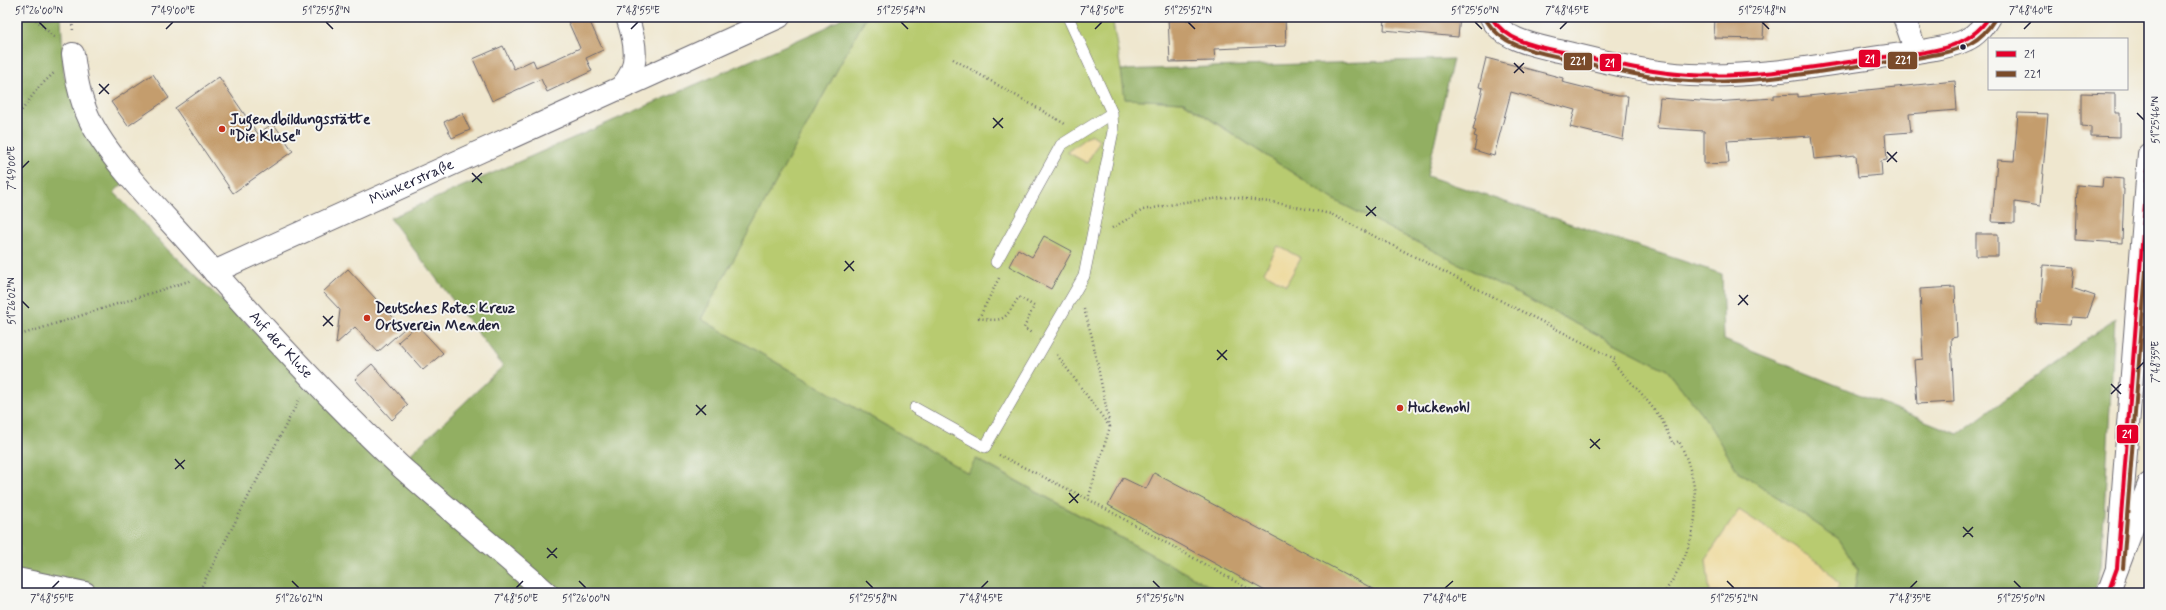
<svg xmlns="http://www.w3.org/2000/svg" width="2166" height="610" viewBox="0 0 2166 610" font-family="Mynerve,sans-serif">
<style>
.green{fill:#b8cb6f;stroke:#6d7655}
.forest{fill:#92af62;stroke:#5a684e}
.sand{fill:#eeda9e;stroke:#887e6c}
.building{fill:#c49d6d}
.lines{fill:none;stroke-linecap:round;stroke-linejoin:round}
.service-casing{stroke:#6a676f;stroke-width:12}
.minor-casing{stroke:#6a676f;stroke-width:24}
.tertiary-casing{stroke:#6a676f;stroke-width:24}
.path{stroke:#6a676f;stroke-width:2.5;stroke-dasharray:1 3;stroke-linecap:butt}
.service{stroke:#fff;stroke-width:11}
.minor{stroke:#fff;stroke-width:22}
.tertiary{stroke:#fff;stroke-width:22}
.bus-1-casing{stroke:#f6f6f2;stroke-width:7}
.bus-2-casing{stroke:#f6f6f2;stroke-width:7}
.bus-1{stroke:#e4002b;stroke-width:4}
.bus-2{stroke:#7a4b2a;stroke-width:4}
.ticks{fill:none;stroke:#22223b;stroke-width:1.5}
.bus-dot{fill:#22223b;stroke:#f6f6f2;stroke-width:1.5}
.poi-dot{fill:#c8321e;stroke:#f6f6f2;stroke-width:1.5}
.labels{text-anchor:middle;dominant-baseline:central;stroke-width:4;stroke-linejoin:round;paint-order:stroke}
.poi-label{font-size:15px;font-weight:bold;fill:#22223b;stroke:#f6f6f2;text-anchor:start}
.street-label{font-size:15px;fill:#22223b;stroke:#f6f6f2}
.line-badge{stroke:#f6f6f2;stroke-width:1.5}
.badge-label{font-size:11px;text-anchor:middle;font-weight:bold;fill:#fff}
.neatline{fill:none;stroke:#22223b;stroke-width:1.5}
.ticks-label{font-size:10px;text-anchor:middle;fill:#22223b}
</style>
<rect width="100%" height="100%" fill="#f6f6f2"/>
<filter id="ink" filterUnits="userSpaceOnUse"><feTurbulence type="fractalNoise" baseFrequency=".025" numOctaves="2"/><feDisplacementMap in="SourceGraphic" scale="8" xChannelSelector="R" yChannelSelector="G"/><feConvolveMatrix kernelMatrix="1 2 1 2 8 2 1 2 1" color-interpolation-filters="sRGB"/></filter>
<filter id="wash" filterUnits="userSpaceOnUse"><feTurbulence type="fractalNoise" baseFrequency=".012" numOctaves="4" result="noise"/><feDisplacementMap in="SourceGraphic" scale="16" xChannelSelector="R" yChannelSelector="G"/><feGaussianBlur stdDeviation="0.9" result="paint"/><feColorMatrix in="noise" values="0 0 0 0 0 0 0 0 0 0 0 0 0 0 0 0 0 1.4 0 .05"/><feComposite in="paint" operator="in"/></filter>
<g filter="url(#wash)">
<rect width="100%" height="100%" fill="#efe7cf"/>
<path class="green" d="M 866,17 L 1112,17 L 1126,99 L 1183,102 L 1336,201 L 1667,370 L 1705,418 L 1737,470 L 1839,539 L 1858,569 L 1854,593 L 1222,593 L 977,459 L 968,473 L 701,319 Z"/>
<path class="forest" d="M 17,17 L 61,17 L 64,75 L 83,123 L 125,182 L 114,192 L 168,250 L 399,465 L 503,366 L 390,218 L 825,28 L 843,17 L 866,17 L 701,319 L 968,473 L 976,459 L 1222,593 L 17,593 Z
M 1453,59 L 1427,176 L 1722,274 L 1724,340 L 1958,434 L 2115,319 L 2101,566 L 2094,593 L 1854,593 L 1858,569 L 1839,539 L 1737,470 L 1705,418 L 1667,370 L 1336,201 L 1184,102 L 1125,99 L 1121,70 Z"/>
<path class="sand" d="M 1091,134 L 1100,140 L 1087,163 L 1067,152 Z
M 1278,246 L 1301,258 L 1286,285 L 1264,272 Z
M 1739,510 L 1823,565 L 1839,585 L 1835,593 L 1710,593 L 1706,559 Z"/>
<g id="blocks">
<path class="building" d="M 566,17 L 584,17 L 586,20 L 589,20 L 603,50 L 586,58 L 592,71 L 547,92 L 541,79 L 492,101 L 473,59 L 503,46 L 514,69 L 533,60 L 536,67 L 558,58 L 580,48 Z
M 1168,17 L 1186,17 L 1186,20 L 1285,17 L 1286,46 L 1214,49 L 1215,61 L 1170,62 Z
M 1385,17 L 1460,17 L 1458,37 L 1384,30 Z
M 1715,17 L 1764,17 L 1763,39 L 1714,38 Z
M 1486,58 L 1563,78 L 1562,82 L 1618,96 L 1628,96 L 1623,140 L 1570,127 L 1575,110 L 1511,92 L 1494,156 L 1474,150 L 1477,137 L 1474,136 L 1476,131 L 1473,130 L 1483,88 L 1479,87 Z
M 153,74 L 169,98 L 128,126 L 111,102 Z
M 219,77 L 258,134 L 273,123 L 293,151 L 233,193 L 175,108 Z
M 1955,81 L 1957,110 L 1909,114 L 1911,132 L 1885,134 L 1887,160 L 1881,161 L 1882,175 L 1858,177 L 1856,155 L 1814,159 L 1811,136 L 1727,141 L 1729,163 L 1704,164 L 1704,131 L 1657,128 L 1660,98 L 1714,102 L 1774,98 L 1774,95 L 1798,94 L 1798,97 Z
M 2081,93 L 2115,94 L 2115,113 L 2120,113 L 2120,137 L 2091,136 L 2091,127 L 2081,126 Z
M 462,113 L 470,130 L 452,138 L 444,122 Z
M 2018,113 L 2048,114 L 2040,206 L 2015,202 L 2015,223 L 1992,222 L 1997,160 L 2014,161 Z
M 2103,177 L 2123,179 L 2123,189 L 2124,189 L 2122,243 L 2075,240 L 2077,185 L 2102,187 Z
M 1976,234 L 1998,234 L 1998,256 L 1976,256 Z
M 1044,236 L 1072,251 L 1051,289 L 1009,266 L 1018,249 L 1032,257 Z
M 2043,265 L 2074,267 L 2072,288 L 2095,296 L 2087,318 L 2071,317 L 2070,325 L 2036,323 L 2037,302 L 2041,302 Z
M 348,269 L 404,329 L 378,352 L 355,327 L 336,344 L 340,310 L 323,292 Z
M 1955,287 L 1957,337 L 1951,338 L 1954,402 L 1917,404 L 1914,360 L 1923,359 L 1920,289 Z
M 417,325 L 443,353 L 423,370 L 398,342 Z
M 372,364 L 408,405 L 392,420 L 355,379 Z
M 1154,473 L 1381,593 L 1269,593 L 1108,505 L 1123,478 L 1146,489 Z"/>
</g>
</g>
<g filter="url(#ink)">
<use href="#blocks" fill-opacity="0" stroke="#6a676f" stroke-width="1"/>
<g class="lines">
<g class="service-casing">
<path id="service" d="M 996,262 L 1061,145 L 1112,113
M 915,408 L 985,447 L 1084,276 L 1113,131 L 1112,113 L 1068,17"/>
</g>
<g class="minor-casing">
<g id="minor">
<path d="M 1491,17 C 1501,40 1538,46 1559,51 C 1603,61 1646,73 1690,75 C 1753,78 1818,66 1880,57 C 1901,54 1949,49 1966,40 C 1977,35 1983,27 1989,17"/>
<path d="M 1904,17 L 1916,52"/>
<path id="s1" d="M 73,54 C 76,76 79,97 89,118 C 108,159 158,208 189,243 C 256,320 325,396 400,466 C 448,509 498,550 547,593"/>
<path d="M 620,89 L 779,17"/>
<path id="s2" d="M 214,272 L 620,88 C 641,68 636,43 627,17"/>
<path d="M 2117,568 L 2149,154"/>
<path d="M 2108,593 L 2149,484"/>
</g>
</g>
<g class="tertiary-casing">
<path id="tertiary" d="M 17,579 L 85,593"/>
</g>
<path class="path" d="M 33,17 L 56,39
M 72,17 L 73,32
M 953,59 L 1065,124
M 17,117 L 38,88 L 54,73
M 1112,228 L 1143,210 L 1185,202 L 1231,197 L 1277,203 L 1331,214 L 1615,359 L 1613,363 L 1641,393 L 1661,418 L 1673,444 L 1679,441 C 1706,497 1699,543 1664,593
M 999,278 L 979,318 C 1006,323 1005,318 1019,297 L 1034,306 L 1024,328 L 1033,334
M 1084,309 L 1092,337 L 1110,427 L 1088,499
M 17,336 L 192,280
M 1057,355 L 1110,427
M 999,455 L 1088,499 L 1256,593
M 198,593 L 300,398"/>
<use href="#service" class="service"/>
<use href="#minor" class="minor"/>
<use href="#tertiary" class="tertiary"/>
<g class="bus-1-casing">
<path id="bus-1" d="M 1491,17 C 1507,43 1540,47 1568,53 C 1608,62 1649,73 1690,75 C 1750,78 1809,68 1868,59 C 1908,53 1965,56 1989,17
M 2108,593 L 2117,568 L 2149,154"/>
</g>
<g class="bus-2-casing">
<path id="bus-2" d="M 1486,20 C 1503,48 1538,52 1568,59 C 1608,68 1648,79 1689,81 C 1744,84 1798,75 1852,67 C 1880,63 1909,60 1938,54 C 1963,49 1981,42 1994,20
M 2123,568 L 2149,232"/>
</g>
<use href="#bus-1" class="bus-1"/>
<use href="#bus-2" class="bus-2"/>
</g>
</g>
<path class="ticks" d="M 39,22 L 46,29M 326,22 L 333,29M 901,22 L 908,29M 1188,22 L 1195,29M 1475,22 L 1482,29M 1762,22 L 1769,29M 166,29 L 173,22M 631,29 L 638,22M 1095,29 L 1102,22M 1560,29 L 1567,22M 2024,29 L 2031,22M 1514,63 L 1524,73M 1514,73 L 1524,63M 99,84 L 109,94M 99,94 L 109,84M 2137,113 L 2144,120M 993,118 L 1003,128M 993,128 L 1003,118M 1887,152 L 1897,162M 1887,162 L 1897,152M 22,168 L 29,161M 472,173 L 482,183M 472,182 L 482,173M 1366,206 L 1376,216M 1366,216 L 1376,207M 845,261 L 854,271M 844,271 L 854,261M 1739,295 L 1748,305M 22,301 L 29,308M 1738,305 L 1748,295M 323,316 L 333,326M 323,326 L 333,316M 1217,350 L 1227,360M 1217,360 L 1227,350M 2137,369 L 2144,362M 2111,384 L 2121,394M 2111,394 L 2121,384M 696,405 L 706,415M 696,415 L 706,405M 1590,439 L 1600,449M 1590,448 L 1600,439M 175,459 L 184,469M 175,469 L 185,460M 1069,493 L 1078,503M 1069,503 L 1079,494M 1963,527 L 1973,537M 1963,537 L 1973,527M 547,548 L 557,558M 547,558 L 557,548M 292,581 L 299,588M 579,581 L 586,588M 866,581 L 873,588M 1153,581 L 1160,588M 1727,581 L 1734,588M 2014,581 L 2021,588M 52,588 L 59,581M 516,588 L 523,581M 981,588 L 988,581M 1445,588 L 1453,581M 1910,588 L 1917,581"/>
<circle class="bus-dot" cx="1963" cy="47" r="3.5"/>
<g class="poi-dot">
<circle cx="222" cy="129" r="4"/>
<circle cx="367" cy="318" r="4"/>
<circle cx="1400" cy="408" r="4"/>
</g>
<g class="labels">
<g class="poi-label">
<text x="230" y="120">Jugendbildungsstätte<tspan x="230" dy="17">"Die Kluse"</tspan></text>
<text x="375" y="309">Deutsches Rotes Kreuz<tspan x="375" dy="17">Ortsverein Menden</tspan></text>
<text x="1408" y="408">Huckenohl</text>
</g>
<g class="street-label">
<text stroke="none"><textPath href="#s2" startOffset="217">Münkerstraße</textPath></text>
<text stroke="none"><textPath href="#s1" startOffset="364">Auf der Kluse</textPath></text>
</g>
</g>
<g class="line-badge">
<rect x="1858" y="49" width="23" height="19" rx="4" fill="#e4002b"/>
<rect x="1887" y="51" width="31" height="19" rx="4" fill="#7a4b2a"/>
<rect x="1563" y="52" width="30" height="19" rx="4" fill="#7a4b2a"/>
<rect x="1599" y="53" width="23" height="19" rx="4" fill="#e4002b"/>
<rect x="2116" y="424" width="23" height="20" rx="4" fill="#e4002b"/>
</g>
<g class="badge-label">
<text x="1870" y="63">21</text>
<text x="1903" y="64">221</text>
<text x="1578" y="65">221</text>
<text x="1610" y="67">21</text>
<text x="2127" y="438">21</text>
</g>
<rect width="2166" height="610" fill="none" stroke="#f6f6f2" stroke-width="44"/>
<rect x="1988" y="38" width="140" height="52" fill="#f6f6f2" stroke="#a1a1a9"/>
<rect x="1996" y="51" width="20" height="6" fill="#e4002b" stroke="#a1a1a9"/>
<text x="2024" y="58" font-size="12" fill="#22223b">21</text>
<rect x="1996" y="71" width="20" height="6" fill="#7a4b2a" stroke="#a1a1a9"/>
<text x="2024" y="78" font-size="12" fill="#22223b">221</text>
<rect x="22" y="22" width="2122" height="566" class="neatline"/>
<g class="ticks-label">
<text x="39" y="14">51°26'00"N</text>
<text x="173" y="14">7°49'00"E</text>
<text x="326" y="14">51°25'58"N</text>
<text x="638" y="14">7°48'55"E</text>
<text x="901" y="14">51°25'54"N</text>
<text x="1102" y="14">7°48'50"E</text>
<text x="1188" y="14">51°25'52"N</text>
<text x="1475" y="14">51°25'50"N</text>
<text x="1567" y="14">7°48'45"E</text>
<text x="1762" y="14">51°25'48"N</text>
<text x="2031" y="14">7°48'40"E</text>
<text transform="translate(2155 120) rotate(-90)" y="4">51°25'46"N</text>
<text transform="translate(11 168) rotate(-90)" y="4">7°49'00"E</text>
<text transform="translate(11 301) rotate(-90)" y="4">51°26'02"N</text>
<text transform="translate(2155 362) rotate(-90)" y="4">7°48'35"E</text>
<text x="52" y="602">7°48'55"E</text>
<text x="299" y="602">51°26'02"N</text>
<text x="516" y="602">7°48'50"E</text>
<text x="586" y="602">51°26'00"N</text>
<text x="873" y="602">51°25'58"N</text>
<text x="981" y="602">7°48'45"E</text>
<text x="1160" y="602">51°25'56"N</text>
<text x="1445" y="602">7°48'40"E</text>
<text x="1734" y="602">51°25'52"N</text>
<text x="1910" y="602">7°48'35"E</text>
<text x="2021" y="602">51°25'50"N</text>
</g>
</svg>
